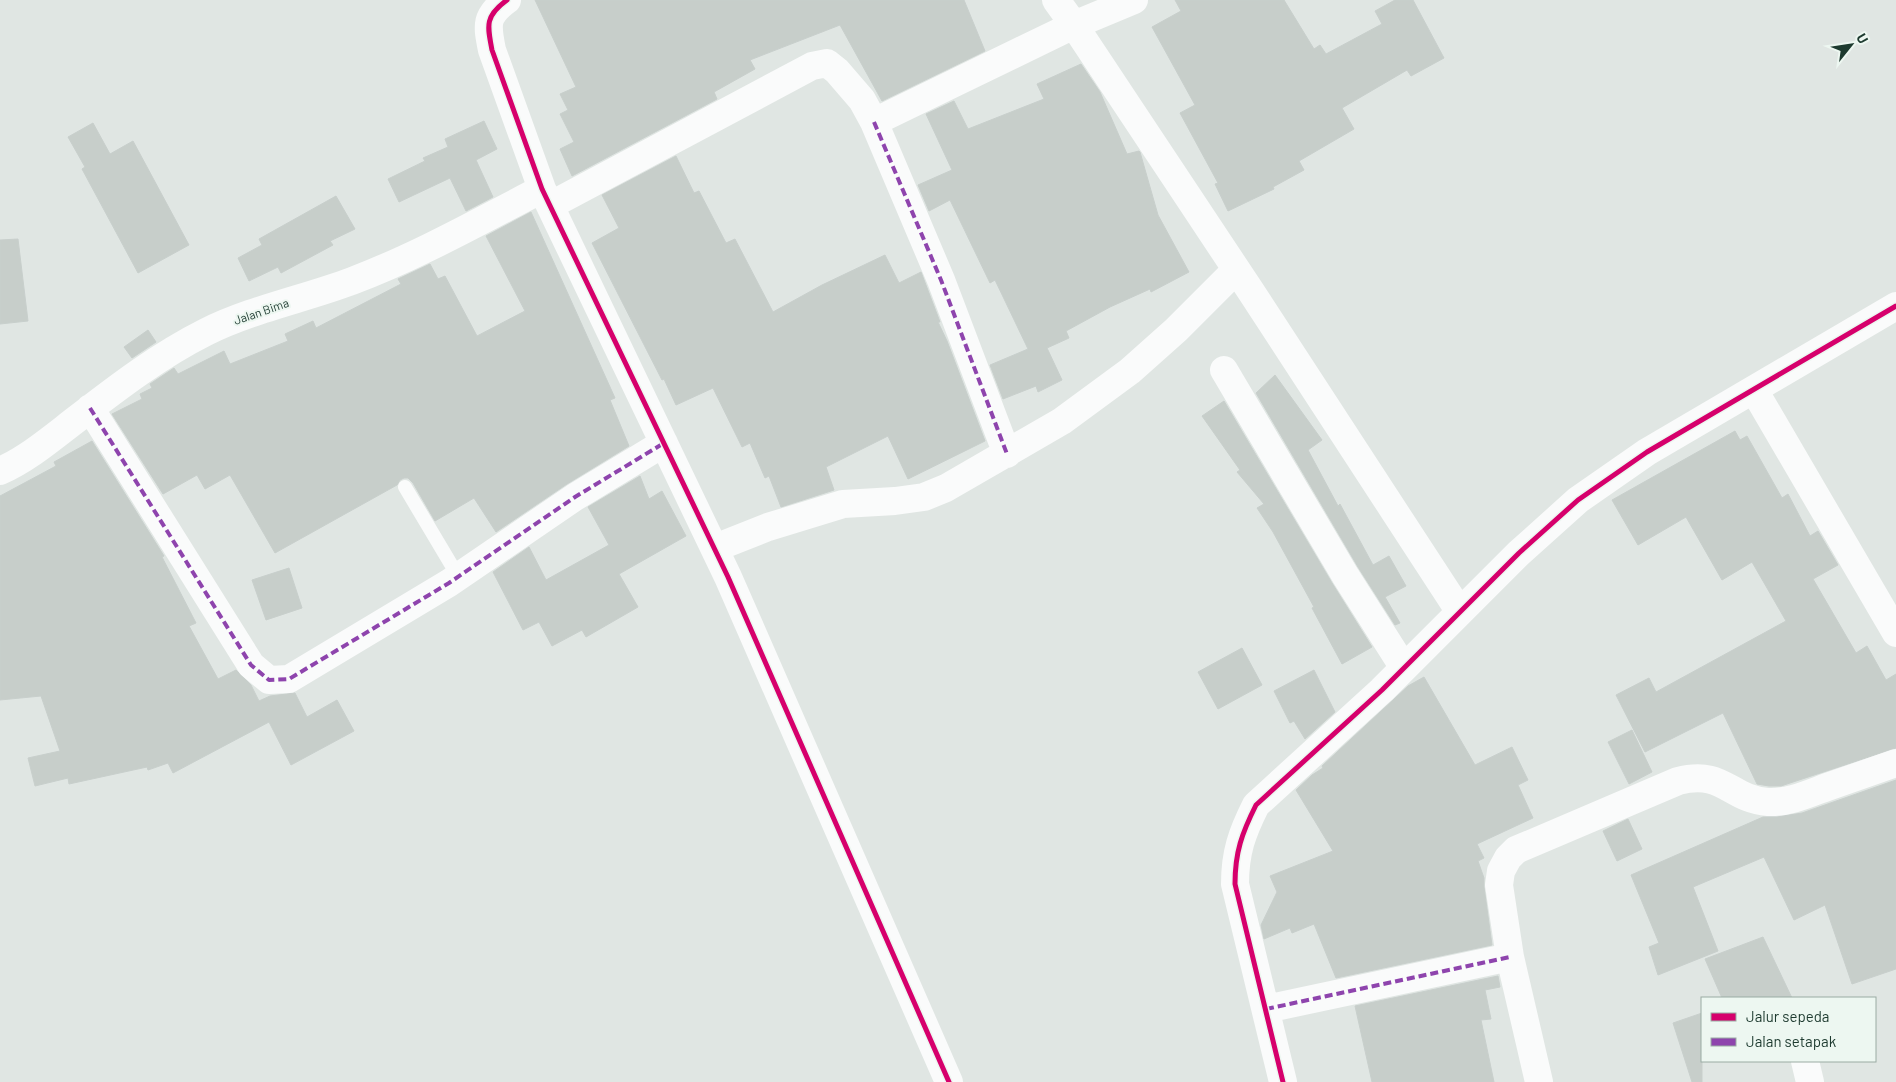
<svg xmlns="http://www.w3.org/2000/svg" width="1896" height="1082" viewBox="0 0 1896 1082" font-family="Barlow,sans-serif">
<style>
.building{fill:#c7ceca;stroke:#c8cfcc}
.lines{fill:none;stroke-linecap:round;stroke-linejoin:round}
.lane{stroke:#fafbfb;stroke-width:14}
.street{stroke:#fafbfb;stroke-width:28}
.quiet{stroke:#8e44ad;stroke-width:4;stroke-dasharray:8 4;stroke-linecap:butt}
.cycleway-casing{stroke:#edf7f1;stroke-width:8}
.cycleway{stroke:#d6006c;stroke-width:5}
.labels{text-anchor:middle;dominant-baseline:central;stroke-width:4;stroke-linejoin:round;paint-order:stroke}
.street-label{font-size:12px;fill:#1d3a2f;stroke:#edf7f1}
</style>
<rect width="100%" height="100%" fill="#e0e6e3"/>
<path class="building" d="M 535,0 L 964,0 L 985,51 L 882,101 L 840,25 L 750,60 L 755,69 L 714,92 L 717,99 L 572,176 L 560,149 L 574,142 L 560,114 L 568,110 L 560,94 L 576,87 Z
M 1175,0 L 1284,0 L 1314,49 L 1320,45 L 1326,54 L 1382,24 L 1375,11 L 1395,0 L 1413,0 L 1444,58 L 1411,76 L 1407,70 L 1342,108 L 1354,129 L 1299,161 L 1304,170 L 1273,187 L 1274,189 L 1228,211 L 1215,184 L 1218,183 L 1180,113 L 1195,105 L 1152,27 L 1181,11 Z
M 1081,64 L 1100,92 L 1127,154 L 1139,151 L 1140,152 L 1158,215 L 1189,272 L 1151,292 L 1150,289 L 1110,307 L 1066,331 L 1069,338 L 1047,348 L 1062,380 L 1038,392 L 1036,386 L 1003,399 L 990,365 L 1028,349 L 995,280 L 990,283 L 950,200 L 929,211 L 918,185 L 952,170 L 926,114 L 954,101 L 968,129 L 1044,99 L 1037,84 Z
M 484,121 L 497,149 L 476,160 L 493,197 L 466,211 L 450,178 L 399,202 L 388,179 L 425,161 L 423,158 L 448,147 L 445,139 Z
M 93,123 L 110,154 L 133,141 L 189,245 L 138,273 L 82,169 L 85,167 L 68,137 Z
M 676,156 L 694,193 L 699,191 L 726,243 L 735,239 L 773,312 L 822,285 L 885,255 L 899,283 L 921,272 L 940,322 L 938,322 L 947,341 L 985,441 L 908,479 L 888,436 L 826,467 L 834,490 L 781,507 L 769,476 L 765,478 L 750,443 L 742,447 L 713,388 L 676,405 L 664,379 L 662,380 L 592,243 L 619,228 L 602,195 Z
M 336,196 L 355,229 L 330,241 L 333,245 L 281,273 L 278,267 L 249,281 L 238,258 L 262,245 L 259,239 Z
M 531,212 L 615,398 L 610,400 L 629,446 L 567,484 L 496,532 L 474,498 L 435,521 L 413,483 L 408,478 L 404,478 L 400,480 L 397,485 L 275,553 L 230,475 L 205,489 L 197,475 L 163,494 L 112,414 L 142,399 L 140,394 L 152,388 L 150,384 L 174,368 L 178,374 L 224,351 L 230,364 L 288,341 L 285,334 L 313,321 L 316,328 L 401,284 L 398,279 L 430,264 L 438,279 L 445,276 L 477,336 L 525,311 L 486,236 Z
M 18,239 L 28,321 L 0,324 L 0,240 Z
M 148,330 L 156,342 L 132,358 L 124,347 Z
M 1275,375 L 1322,440 L 1308,450 L 1338,506 L 1340,504 L 1373,565 L 1389,556 L 1406,586 L 1385,597 L 1400,623 L 1395,625 L 1358,567 L 1256,393 Z
M 1224,401 L 1332,583 L 1372,647 L 1342,664 L 1312,608 L 1314,607 L 1273,532 L 1257,508 L 1264,504 L 1237,472 L 1240,470 L 1202,416 Z
M 1735,431 L 1740,440 L 1747,436 L 1782,498 L 1788,494 L 1810,536 L 1818,531 L 1838,565 L 1813,579 L 1856,653 L 1867,646 L 1886,680 L 1896,674 L 1896,748 L 1781,786 L 1769,786 L 1757,784 L 1723,713 L 1645,752 L 1616,695 L 1649,678 L 1656,692 L 1786,621 L 1752,562 L 1722,580 L 1686,517 L 1638,545 L 1612,500 Z
M 92,441 L 164,556 L 162,557 L 196,623 L 189,626 L 218,679 L 236,670 L 251,685 L 259,701 L 270,696 L 295,693 L 307,717 L 337,700 L 354,731 L 291,765 L 269,722 L 173,773 L 168,763 L 148,770 L 147,767 L 69,784 L 68,778 L 35,786 L 28,758 L 60,751 L 41,696 L 0,700 L 0,496 L 56,466 L 54,462 Z
M 640,476 L 649,499 L 662,491 L 686,536 L 619,574 L 638,607 L 586,637 L 582,630 L 552,646 L 539,622 L 523,630 L 493,572 L 529,547 L 546,580 L 609,545 L 588,507 Z
M 289,568 L 302,608 L 266,620 L 252,580 Z
M 1242,648 L 1262,685 L 1218,709 L 1198,672 Z
M 1314,670 L 1335,712 L 1305,739 L 1294,721 L 1290,723 L 1274,691 Z
M 1424,677 L 1475,765 L 1512,747 L 1528,780 L 1518,785 L 1533,818 L 1477,844 L 1484,858 L 1478,861 L 1484,878 L 1484,887 L 1492,945 L 1336,978 L 1314,924 L 1292,933 L 1290,928 L 1264,939 L 1261,925 L 1277,892 L 1270,876 L 1333,851 L 1296,790 L 1312,775 L 1323,768 L 1322,766 L 1408,686 Z
M 1632,730 L 1652,772 L 1629,784 L 1608,742 Z
M 1896,780 L 1896,969 L 1852,984 L 1825,905 L 1794,920 L 1764,857 L 1693,887 L 1718,951 L 1658,975 L 1649,947 L 1659,943 L 1631,875 L 1763,817 L 1777,817 L 1802,813 Z
M 1628,819 L 1642,849 L 1617,861 L 1603,831 Z
M 1763,937 L 1792,998 L 1722,998 L 1705,959 Z
M 1498,976 L 1500,987 L 1485,990 L 1491,1019 L 1481,1020 L 1494,1082 L 1372,1082 L 1355,1006 Z
M 1702,1013 L 1702,1082 L 1692,1082 L 1673,1023 Z"/>
<g class="lines">
<path class="lane" d="M 405,487 L 458,576"/>
<path class="street" d="M 507,0 C 485,16 487,25 492,50 L 542,189 L 728,577 L 949,1082
M 1056,0 L 1074,25 L 1250,290 L 1460,612
M 874,122 L 941,280 L 1007,454
M 551,205 L 812,66 L 827,63 L 837,71 L 862,100 L 874,122 L 1074,25 L 1134,0
M 1224,370 L 1345,575 L 1404,668
M 1754,390 L 1896,633
M 90,408 L 251,665 L 269,680 L 289,679 L 449,583 L 575,497 L 664,443
M 0,471 C 29,458 53,437 78,418 C 118,387 160,355 206,332 C 252,309 304,299 352,281 C 418,256 480,221 542,189
M 715,548 L 768,527 L 843,504 L 895,501 L 924,497 L 946,488 L 1062,421 L 1130,371 L 1176,330 L 1236,270
M 1266,1009 L 1510,957
M 1805,1061 L 1810,1082
M 1283,1082 L 1235,884 C 1235,852 1242,833 1256,805 L 1382,690 L 1519,553 L 1578,500 L 1647,452 L 1896,306
M 1539,1082 L 1510,957 L 1499,885 L 1501,871 L 1508,858 L 1516,850 L 1678,781 C 1724,769 1729,799 1768,802 C 1788,803 1808,794 1827,787 C 1850,779 1873,771 1896,763"/>
<path class="quiet" d="M 874,122 L 941,280 L 1007,454
M 90,408 L 251,665 L 269,680 L 289,679 L 449,583 L 575,497 L 664,443
M 1266,1009 L 1510,957"/>
<g class="cycleway-casing">
<path id="cycleway" d="M 507,0 C 485,16 487,25 492,50 L 542,189 L 728,577 L 949,1082
M 1283,1082 L 1235,884 C 1235,852 1242,833 1256,805 L 1382,690 L 1519,553 L 1578,500 L 1647,452 L 1896,306"/>
</g>
<use href="#cycleway" class="cycleway"/>
</g>
<g class="labels">
<g class="street-label">
<text transform="translate(261 311) rotate(-19)">Jalan Bima</text>
</g>
</g>
<rect x="1701" y="997" width="175" height="65" fill="#edf7f1" stroke="#9aaba3"/>
<rect x="1711" y="1013" width="25" height="8" fill="#d6006c" stroke="#9aaba3"/>
<text x="1746" y="1022" font-size="15" fill="#1d3a2f">Jalur sepeda</text>
<rect x="1711" y="1038" width="25" height="8" fill="#8e44ad" stroke="#9aaba3"/>
<text x="1746" y="1047" font-size="15" fill="#1d3a2f">Jalan setapak</text>
<g transform="translate(1851 45) rotate(60)" stroke="#edf7f1" stroke-width="4" paint-order="stroke">
<path d="M0-4L9 19L0 12L-9 19Z" fill="#1d3a2f"/>
<text y="-8" font-size="14" font-weight="bold" text-anchor="middle" fill="#1d3a2f">U</text>
</g>
</svg>
